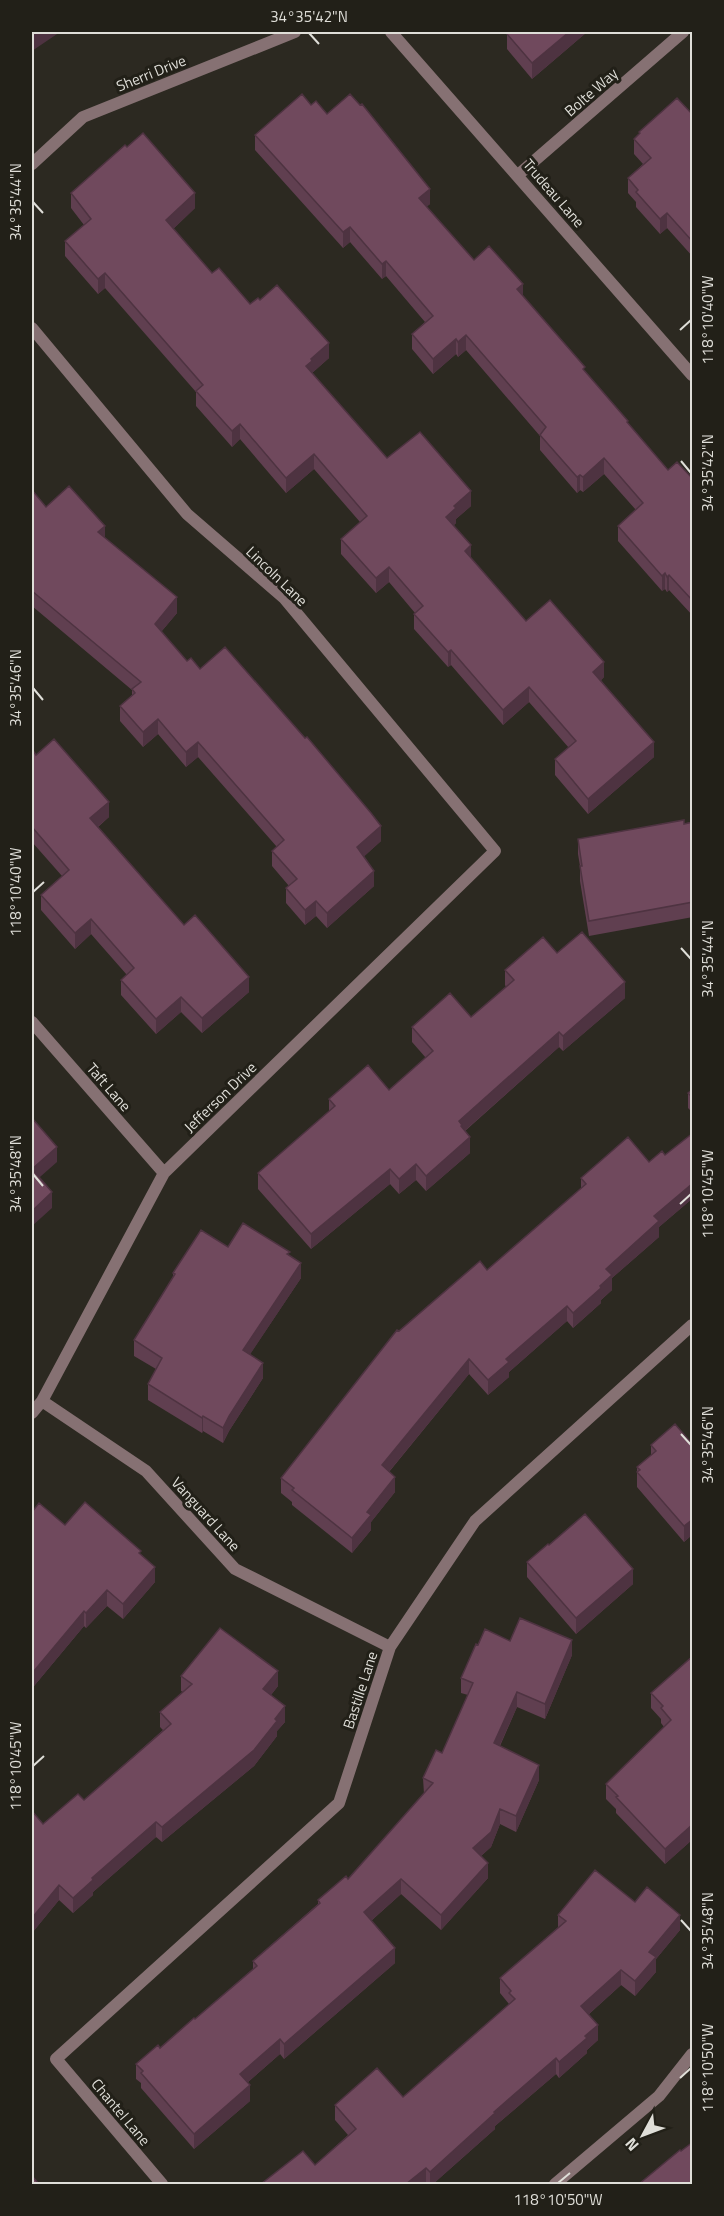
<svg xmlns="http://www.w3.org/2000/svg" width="724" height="2216" viewBox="0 0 724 2216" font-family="'Titillium Web',sans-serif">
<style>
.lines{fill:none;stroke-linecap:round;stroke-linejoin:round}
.street{stroke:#867173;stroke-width:12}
.wall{fill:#603f50}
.shaded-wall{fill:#4e3341}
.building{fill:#70495d;stroke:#4e3341;stroke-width:1.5}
.ticks{fill:none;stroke:#dfded8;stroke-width:2}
.labels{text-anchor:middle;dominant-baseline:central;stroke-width:6;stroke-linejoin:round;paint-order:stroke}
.street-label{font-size:15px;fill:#dfded8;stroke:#222018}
.neatline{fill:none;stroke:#dfded8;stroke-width:2}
.ticks-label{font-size:15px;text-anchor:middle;fill:#dfded8}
</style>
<rect width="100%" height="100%" fill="#2c2921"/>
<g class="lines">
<path class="street" d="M 391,32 L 692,375
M 32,164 L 83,117 L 295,32
M 518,175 L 683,32
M 32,328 L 187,514 L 284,598 L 495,851 L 164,1173 L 42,1401 L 32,1413
M 32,1022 L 164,1173
M 42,1401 L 146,1471 L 235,1569 L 390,1647
M 162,2184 L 56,2059 L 339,1803 L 390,1647 L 475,1521 L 692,1325
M 555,2184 L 659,2096 L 692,2054"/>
</g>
<path class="wall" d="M 510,32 L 587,32 L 532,79 L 507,49 L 507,34 Z
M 311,105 L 327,114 L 430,204 L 426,207 L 474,260 L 523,296 L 628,424 L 668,470 L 693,479 L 693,616 L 669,590 L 667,592 L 665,589 L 662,591 L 618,541 L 618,526 L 636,510 L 604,474 L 583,492 L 580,490 L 577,493 L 540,450 L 540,436 L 466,350 L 458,357 L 456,354 L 433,374 L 412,349 L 412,334 L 425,322 L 386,276 L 382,279 L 350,242 L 343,248 L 255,150 L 255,135 Z
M 693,115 L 693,257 L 667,228 L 660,234 L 636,207 L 636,202 L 628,193 L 628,178 L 643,164 L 634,154 L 634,139 L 639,134 L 639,132 Z
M 71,193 L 195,208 L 173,229 L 212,273 L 250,304 L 329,358 L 312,373 L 387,458 L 471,506 L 456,519 L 456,523 L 454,525 L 471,558 L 526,621 L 604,677 L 601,680 L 654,757 L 588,814 L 555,775 L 555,759 L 569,748 L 529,702 L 503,725 L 451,665 L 448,667 L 414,629 L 414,614 L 415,613 L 389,582 L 376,593 L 341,554 L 341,539 L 360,522 L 314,469 L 286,493 L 240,439 L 232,447 L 196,406 L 196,392 L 105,288 L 98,294 L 65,256 L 65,241 L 84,225 L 71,208 Z
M 32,490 L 46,507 L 105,538 L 177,613 L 161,632 L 187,661 L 200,669 L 381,841 L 363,857 L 374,886 L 327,928 L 316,916 L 305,925 L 286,903 L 286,888 L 289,886 L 272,866 L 272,851 L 277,847 L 198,757 L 186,767 L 158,734 L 143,747 L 120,721 L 120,706 L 132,695 L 132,690 L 32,606 Z
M 32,749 L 36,755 L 109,817 L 98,827 L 184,925 L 249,992 L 202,1033 L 181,1012 L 156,1034 L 121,995 L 121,980 L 127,975 L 91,934 L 75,949 L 41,910 L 41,895 L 62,876 L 32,842 L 32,843 Z
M 693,822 L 693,917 L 589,936 L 580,881 L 580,866 L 578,854 L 578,839 Z
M 557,953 L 625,998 L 563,1051 L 559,1047 L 465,1131 L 470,1153 L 426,1191 L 416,1180 L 399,1194 L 390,1184 L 311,1249 L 258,1189 L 258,1173 L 329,1112 L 329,1099 L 389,1090 L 426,1058 L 412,1042 L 412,1027 L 471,1017 L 506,987 L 505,985 L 505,970 Z
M 693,1089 L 693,1113 L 688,1108 L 688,1093 Z
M 693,1133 L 693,1198 L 659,1227 L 659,1237 L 612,1278 L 612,1290 L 601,1300 L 601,1303 L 573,1328 L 567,1321 L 509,1372 L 509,1377 L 488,1395 L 469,1374 L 389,1472 L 395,1492 L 371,1522 L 371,1530 L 352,1553 L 292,1505 L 292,1502 L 281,1493 L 281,1478 L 399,1331 L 487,1270 L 581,1189 L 581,1178 L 649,1162 L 665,1155 Z
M 228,1247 L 290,1256 L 301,1278 L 250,1354 L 263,1378 L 229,1431 L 223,1443 L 203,1431 L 202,1433 L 148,1400 L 148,1384 L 156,1369 L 134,1356 L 134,1340 L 173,1278 L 173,1273 Z
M 651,1445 L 693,1445 L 693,1534 L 684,1542 L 637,1487 L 637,1467 L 651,1455 Z
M 32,1512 L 141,1555 L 155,1582 L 123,1619 L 107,1606 L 86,1628 L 84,1626 L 34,1686 L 32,1684 Z
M 549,1545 L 633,1584 L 576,1634 L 527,1577 L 527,1562 Z
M 510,1641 L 572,1655 L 545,1719 L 517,1707 L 500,1746 L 539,1780 L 516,1832 L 500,1824 L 491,1847 L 481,1856 L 488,1878 L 441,1930 L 401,1894 L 371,1921 L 395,1963 L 284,2059 L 280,2054 L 247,2083 L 250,2101 L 194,2149 L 141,2088 L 141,2083 L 136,2079 L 136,2064 L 160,2048 L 195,2019 L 253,1969 L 253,1961 L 318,1904 L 318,1900 L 348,1879 L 424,1794 L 423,1778 L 442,1753 L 468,1695 L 461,1693 L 461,1678 L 478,1645 Z
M 693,1656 L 693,1839 L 665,1864 L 616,1813 L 616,1809 L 606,1799 L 606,1784 L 664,1727 L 661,1723 L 661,1719 L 651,1708 L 651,1693 Z
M 181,1676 L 278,1686 L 271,1695 L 285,1722 L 277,1731 L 277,1736 L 254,1766 L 162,1842 L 156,1837 L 93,1892 L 93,1895 L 73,1913 L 59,1900 L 32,1933 L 32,1811 L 43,1824 L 84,1800 L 163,1730 L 160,1727 L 160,1712 L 183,1692 L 181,1691 Z
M 635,1902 L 680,1930 L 656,1959 L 656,1972 L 635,1996 L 621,1985 L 588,2015 L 598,2040 L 587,2050 L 587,2053 L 559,2078 L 556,2074 L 495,2126 L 495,2129 L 433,2184 L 427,2184 L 426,2183 L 315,2165 L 348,2135 L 335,2120 L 335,2105 L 403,2097 L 509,2004 L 500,1993 L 500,1978 L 558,1928 L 558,1915 Z"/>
<path class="shaded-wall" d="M 38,32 L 60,32 L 32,51 L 32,36 Z
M 569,32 L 587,32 L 532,79 L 532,63 Z
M 430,189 L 430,204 L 419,213 L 419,198 Z
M 195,193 L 195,208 L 166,236 L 166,220 Z
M 667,213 L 667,228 L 660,234 L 660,219 Z
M 350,227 L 350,242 L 343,248 L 343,232 Z
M 386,261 L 386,276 L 382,279 L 382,264 Z
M 105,273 L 105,288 L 98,294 L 98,279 Z
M 523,284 L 523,300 L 517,289 Z
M 466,335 L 466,350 L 458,357 L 458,342 Z
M 456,339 L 456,354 L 433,374 L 433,359 Z
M 329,343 L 329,358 L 312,373 L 306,366 L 311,359 Z
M 240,424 L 240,439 L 232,447 L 232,431 Z
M 314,454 L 314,469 L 286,493 L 286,478 Z
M 604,458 L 604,474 L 583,492 L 583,477 Z
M 580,475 L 580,490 L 577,493 L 577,477 Z
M 471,491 L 471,506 L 456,519 L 456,523 L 446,532 L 446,517 L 454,506 Z
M 105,526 L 105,541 L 98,532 Z
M 471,545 L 471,560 L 465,551 Z
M 389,567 L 389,582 L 376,593 L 376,578 Z
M 665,573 L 665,589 L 662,591 L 662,576 Z
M 669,575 L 669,590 L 667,592 L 667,577 Z
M 177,597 L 177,613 L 155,639 L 155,624 Z
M 451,650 L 451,665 L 448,667 L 448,652 Z
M 604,662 L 604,677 L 593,687 L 593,672 Z
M 529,687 L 529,702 L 503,725 L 503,710 Z
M 158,719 L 158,734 L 143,747 L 143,732 Z
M 198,742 L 198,757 L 186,767 L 186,752 Z
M 654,742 L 654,757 L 588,814 L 588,799 Z
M 109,802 L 109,817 L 90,833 L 90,818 Z
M 381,826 L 381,841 L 357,863 L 357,847 Z
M 374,871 L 374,886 L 327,928 L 327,913 Z
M 316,901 L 316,916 L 305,925 L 305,910 Z
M 91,919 L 91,934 L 75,949 L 75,933 Z
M 249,977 L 249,992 L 202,1033 L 202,1018 Z
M 625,982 L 625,998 L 563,1051 L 563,1036 Z
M 181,997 L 181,1012 L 156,1034 L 156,1019 Z
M 559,1032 L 559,1047 L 462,1133 L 459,1121 Z
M 470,1137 L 470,1153 L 426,1191 L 426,1176 Z
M 57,1147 L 57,1162 L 32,1184 L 32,1169 Z
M 416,1164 L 416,1180 L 399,1194 L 399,1179 Z
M 390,1169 L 390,1184 L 311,1249 L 311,1234 Z
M 693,1183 L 693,1198 L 659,1227 L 659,1237 L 612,1278 L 612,1290 L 601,1300 L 601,1303 L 573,1328 L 573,1313 L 600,1286 L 606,1269 L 654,1216 Z
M 52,1192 L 52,1208 L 32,1226 L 32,1211 Z
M 301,1263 L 301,1278 L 243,1365 L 243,1350 Z
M 567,1306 L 567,1321 L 509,1372 L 509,1377 L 488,1395 L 488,1380 L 506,1359 Z
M 469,1359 L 469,1374 L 382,1480 L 382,1465 Z
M 263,1363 L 263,1378 L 229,1431 L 223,1443 L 223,1428 L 229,1416 Z
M 203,1416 L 203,1431 L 202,1433 L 202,1418 Z
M 395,1477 L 395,1492 L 371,1522 L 371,1530 L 352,1553 L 352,1538 L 367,1512 Z
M 693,1519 L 693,1534 L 684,1542 L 684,1526 Z
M 155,1567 L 155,1582 L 123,1619 L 123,1604 Z
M 633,1569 L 633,1584 L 576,1634 L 576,1618 Z
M 107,1590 L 107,1606 L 86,1628 L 86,1613 Z
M 84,1611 L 84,1626 L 34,1686 L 34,1671 Z
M 572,1640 L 572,1655 L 545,1719 L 545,1704 Z
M 278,1671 L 278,1686 L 263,1705 L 263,1689 Z
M 517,1692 L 517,1707 L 494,1758 L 494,1743 Z
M 285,1706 L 285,1722 L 277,1731 L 277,1736 L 254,1766 L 162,1842 L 162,1827 L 275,1719 Z
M 539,1765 L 539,1780 L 516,1832 L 516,1816 Z
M 500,1809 L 500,1824 L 491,1847 L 473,1863 L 473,1848 Z
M 156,1822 L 156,1837 L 93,1892 L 93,1895 L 73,1913 L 73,1898 L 92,1878 Z
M 693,1824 L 693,1839 L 665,1864 L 665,1849 Z
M 488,1863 L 488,1878 L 441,1930 L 441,1915 Z
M 401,1879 L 401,1894 L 364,1927 L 364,1912 Z
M 59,1885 L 59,1900 L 32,1933 L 32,1918 Z
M 680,1915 L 680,1930 L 656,1959 L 656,1972 L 635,1996 L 635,1981 L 649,1952 Z
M 395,1948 L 395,1963 L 284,2059 L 284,2044 Z
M 621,1970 L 621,1985 L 581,2021 L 581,2006 Z
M 598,2025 L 598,2040 L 587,2050 L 587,2053 L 559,2078 L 559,2062 L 585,2036 Z
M 280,2039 L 280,2054 L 240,2089 L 240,2074 Z
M 556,2058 L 556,2074 L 495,2126 L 495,2129 L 433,2184 L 430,2184 L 430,2172 L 494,2112 Z
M 250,2085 L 250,2101 L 194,2149 L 194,2134 Z
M 426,2168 L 426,2183 L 424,2184 L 406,2184 Z"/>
<path class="building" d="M 32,32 L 38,32 L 32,36 Z
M 510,32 L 569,32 L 532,63 L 507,34 Z
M 302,94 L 311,105 L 316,101 L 327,114 L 350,94 L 360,105 L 362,104 L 430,189 L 419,198 L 474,260 L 489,246 L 523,284 L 517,289 L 585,367 L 583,369 L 628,421 L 627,422 L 668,470 L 677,462 L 693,479 L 693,601 L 669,575 L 667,577 L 665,573 L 662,576 L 618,526 L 643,503 L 604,458 L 583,477 L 580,475 L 577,477 L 540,435 L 546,427 L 466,335 L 458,342 L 456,339 L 433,359 L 412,334 L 433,316 L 386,261 L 382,264 L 350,227 L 343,232 L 255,135 Z
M 677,98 L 693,115 L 693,242 L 667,213 L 660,219 L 636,192 L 638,190 L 628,178 L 651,158 L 634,139 L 640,133 L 639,132 Z
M 143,133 L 195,193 L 166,220 L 212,273 L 219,268 L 250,304 L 258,298 L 260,300 L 277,285 L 329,343 L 311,359 L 312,361 L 306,366 L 387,458 L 420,432 L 471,491 L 454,506 L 456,508 L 446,517 L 471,545 L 465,551 L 526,621 L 550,600 L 604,662 L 593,672 L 654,742 L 588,799 L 555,759 L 576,741 L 529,687 L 503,710 L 451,650 L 448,652 L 414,614 L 423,606 L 389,567 L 376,578 L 341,539 L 367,516 L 314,454 L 286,478 L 240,424 L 232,431 L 196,391 L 203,385 L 105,273 L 98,279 L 65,241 L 91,219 L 71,193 L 125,145 L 127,147 Z
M 69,486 L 105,526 L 98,532 L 177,597 L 155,624 L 187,661 L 191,658 L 200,669 L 225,647 L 305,738 L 307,737 L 371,813 L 381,826 L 357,847 L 374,871 L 327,913 L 316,901 L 305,910 L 286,888 L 297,879 L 272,851 L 284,840 L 198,742 L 186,752 L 158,719 L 143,732 L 120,706 L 135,693 L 132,689 L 141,682 L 32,591 L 32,490 L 46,507 Z
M 54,739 L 109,802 L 90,818 L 184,925 L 195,915 L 249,977 L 202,1018 L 181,997 L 156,1019 L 121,980 L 134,968 L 91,919 L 75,933 L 41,895 L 69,870 L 32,827 L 32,828 L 32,749 L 36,755 Z
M 684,820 L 684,824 L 693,822 L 693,902 L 589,921 L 580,866 L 582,866 L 578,839 Z
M 582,932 L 625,982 L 563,1036 L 559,1032 L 459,1121 L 462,1125 L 461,1126 L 470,1137 L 426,1176 L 416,1164 L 399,1179 L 390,1169 L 311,1234 L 258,1173 L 335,1106 L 329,1099 L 368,1065 L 389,1090 L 433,1051 L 412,1027 L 450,993 L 471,1017 L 514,980 L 505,970 L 543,937 L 557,953 Z
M 693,1089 L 693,1098 L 688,1093 Z
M 32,1118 L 57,1147 L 32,1169 L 52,1192 L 32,1211 Z
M 693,1133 L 693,1183 L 654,1216 L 659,1221 L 606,1269 L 612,1275 L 600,1286 L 601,1288 L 573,1313 L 567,1306 L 506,1359 L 509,1362 L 488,1380 L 469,1359 L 382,1465 L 395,1477 L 367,1512 L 371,1515 L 352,1538 L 292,1490 L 294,1488 L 281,1478 L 397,1330 L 399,1331 L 480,1261 L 487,1270 L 586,1184 L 581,1178 L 628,1137 L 649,1162 L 662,1151 L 665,1155 Z
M 243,1223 L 290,1252 L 287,1254 L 301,1263 L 243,1350 L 263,1363 L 229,1416 L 223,1428 L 203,1416 L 202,1418 L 148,1384 L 162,1358 L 134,1340 L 175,1274 L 173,1273 L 201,1230 L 228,1247 Z
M 675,1424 L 693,1445 L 693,1519 L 684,1526 L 637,1472 L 640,1470 L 637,1467 L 656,1451 L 651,1445 Z
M 85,1502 L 141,1551 L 139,1553 L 155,1567 L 123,1604 L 107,1590 L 86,1613 L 84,1611 L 34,1671 L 32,1669 L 32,1512 L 39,1503 L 65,1525 Z
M 585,1514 L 633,1569 L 576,1618 L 527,1562 L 548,1544 L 549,1545 Z
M 520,1618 L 572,1640 L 545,1704 L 517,1692 L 494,1743 L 539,1765 L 516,1816 L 500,1809 L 491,1832 L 473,1848 L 488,1863 L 441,1915 L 401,1879 L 364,1912 L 395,1948 L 284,2044 L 280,2039 L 240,2074 L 250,2085 L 194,2134 L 141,2073 L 143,2071 L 136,2064 L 158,2045 L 160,2048 L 194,2018 L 195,2019 L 257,1966 L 253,1961 L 320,1903 L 318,1900 L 346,1876 L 348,1879 L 433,1783 L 423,1778 L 436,1750 L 442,1753 L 473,1683 L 461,1678 L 476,1644 L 478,1645 L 485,1629 L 510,1641 Z
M 220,1628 L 278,1671 L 263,1689 L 285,1706 L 275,1719 L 277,1721 L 254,1750 L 162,1827 L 156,1822 L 92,1878 L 93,1880 L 73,1898 L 59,1885 L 32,1918 L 32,1811 L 43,1824 L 78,1794 L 84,1800 L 171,1724 L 160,1712 L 192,1684 L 181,1676 Z
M 693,1656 L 693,1824 L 665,1849 L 616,1797 L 618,1796 L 606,1784 L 671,1720 L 661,1708 L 663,1706 L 651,1693 Z
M 595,1870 L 635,1902 L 647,1887 L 680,1915 L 649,1952 L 656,1957 L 635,1981 L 621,1970 L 581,2006 L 598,2025 L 585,2036 L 587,2038 L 559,2062 L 556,2058 L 494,2112 L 495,2113 L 430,2172 L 426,2168 L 406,2184 L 261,2184 L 303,2151 L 315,2165 L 356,2129 L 335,2105 L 377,2068 L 403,2097 L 515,1999 L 509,1993 L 511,1991 L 500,1978 L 566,1921 L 558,1915 Z
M 693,2142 L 693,2184 L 639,2184 L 680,2150 L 681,2151 Z
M 32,2176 L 39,2184 L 32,2184 Z"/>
<path class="ticks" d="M 309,33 L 319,44M 33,202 L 43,213M 680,330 L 691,320M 681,461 L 691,473M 33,688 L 43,700M 33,892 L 44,882M 681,948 L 691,959M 33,1174 L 43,1186M 680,1204 L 691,1194M 681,1434 L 691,1445M 33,1766 L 44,1756M 681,1920 L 691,1931M 680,2078 L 691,2068M 558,2183 L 570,2173"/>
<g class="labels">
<g class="street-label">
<text transform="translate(151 73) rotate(-22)">Sherri Drive</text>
<text transform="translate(591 92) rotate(-41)">Bolte Way</text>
<text transform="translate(554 193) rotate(49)">Trudeau Lane</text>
<text transform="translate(277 576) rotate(44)">Lincoln Lane</text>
<text transform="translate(109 1087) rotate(49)">Taft Lane</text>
<text transform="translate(220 1097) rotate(-44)">Jefferson Drive</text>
<text transform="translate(206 1514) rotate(48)">Vanguard Lane</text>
<text transform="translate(360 1690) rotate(-72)">Bastille Lane</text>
<text transform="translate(121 2112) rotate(50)">Chantel Lane</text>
</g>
</g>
<rect width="724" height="2216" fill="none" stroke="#222018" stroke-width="66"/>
<g transform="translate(643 2135) rotate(229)" stroke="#222018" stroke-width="4.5" paint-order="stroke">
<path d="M0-4.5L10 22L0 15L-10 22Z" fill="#dfded8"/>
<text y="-9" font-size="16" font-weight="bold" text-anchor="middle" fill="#dfded8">N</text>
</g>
<rect x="33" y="33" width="658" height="2150" class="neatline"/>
<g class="ticks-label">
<text x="309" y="22">34°35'42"N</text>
<text transform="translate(16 202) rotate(-90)" y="5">34°35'44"N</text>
<text transform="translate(708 320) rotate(-90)" y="5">118°10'40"W</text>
<text transform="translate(708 473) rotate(-90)" y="5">34°35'42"N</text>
<text transform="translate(16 688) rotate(-90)" y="5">34°35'46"N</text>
<text transform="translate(16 892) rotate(-90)" y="5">118°10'40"W</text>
<text transform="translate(708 959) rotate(-90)" y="5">34°35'44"N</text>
<text transform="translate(16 1174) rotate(-90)" y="5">34°35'48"N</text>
<text transform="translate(708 1194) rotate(-90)" y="5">118°10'45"W</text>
<text transform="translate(708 1445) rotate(-90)" y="5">34°35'46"N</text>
<text transform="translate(16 1766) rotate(-90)" y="5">118°10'45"W</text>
<text transform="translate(708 1931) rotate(-90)" y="5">34°35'48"N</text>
<text transform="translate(708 2068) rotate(-90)" y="5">118°10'50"W</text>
<text x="558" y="2205">118°10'50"W</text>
</g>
</svg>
